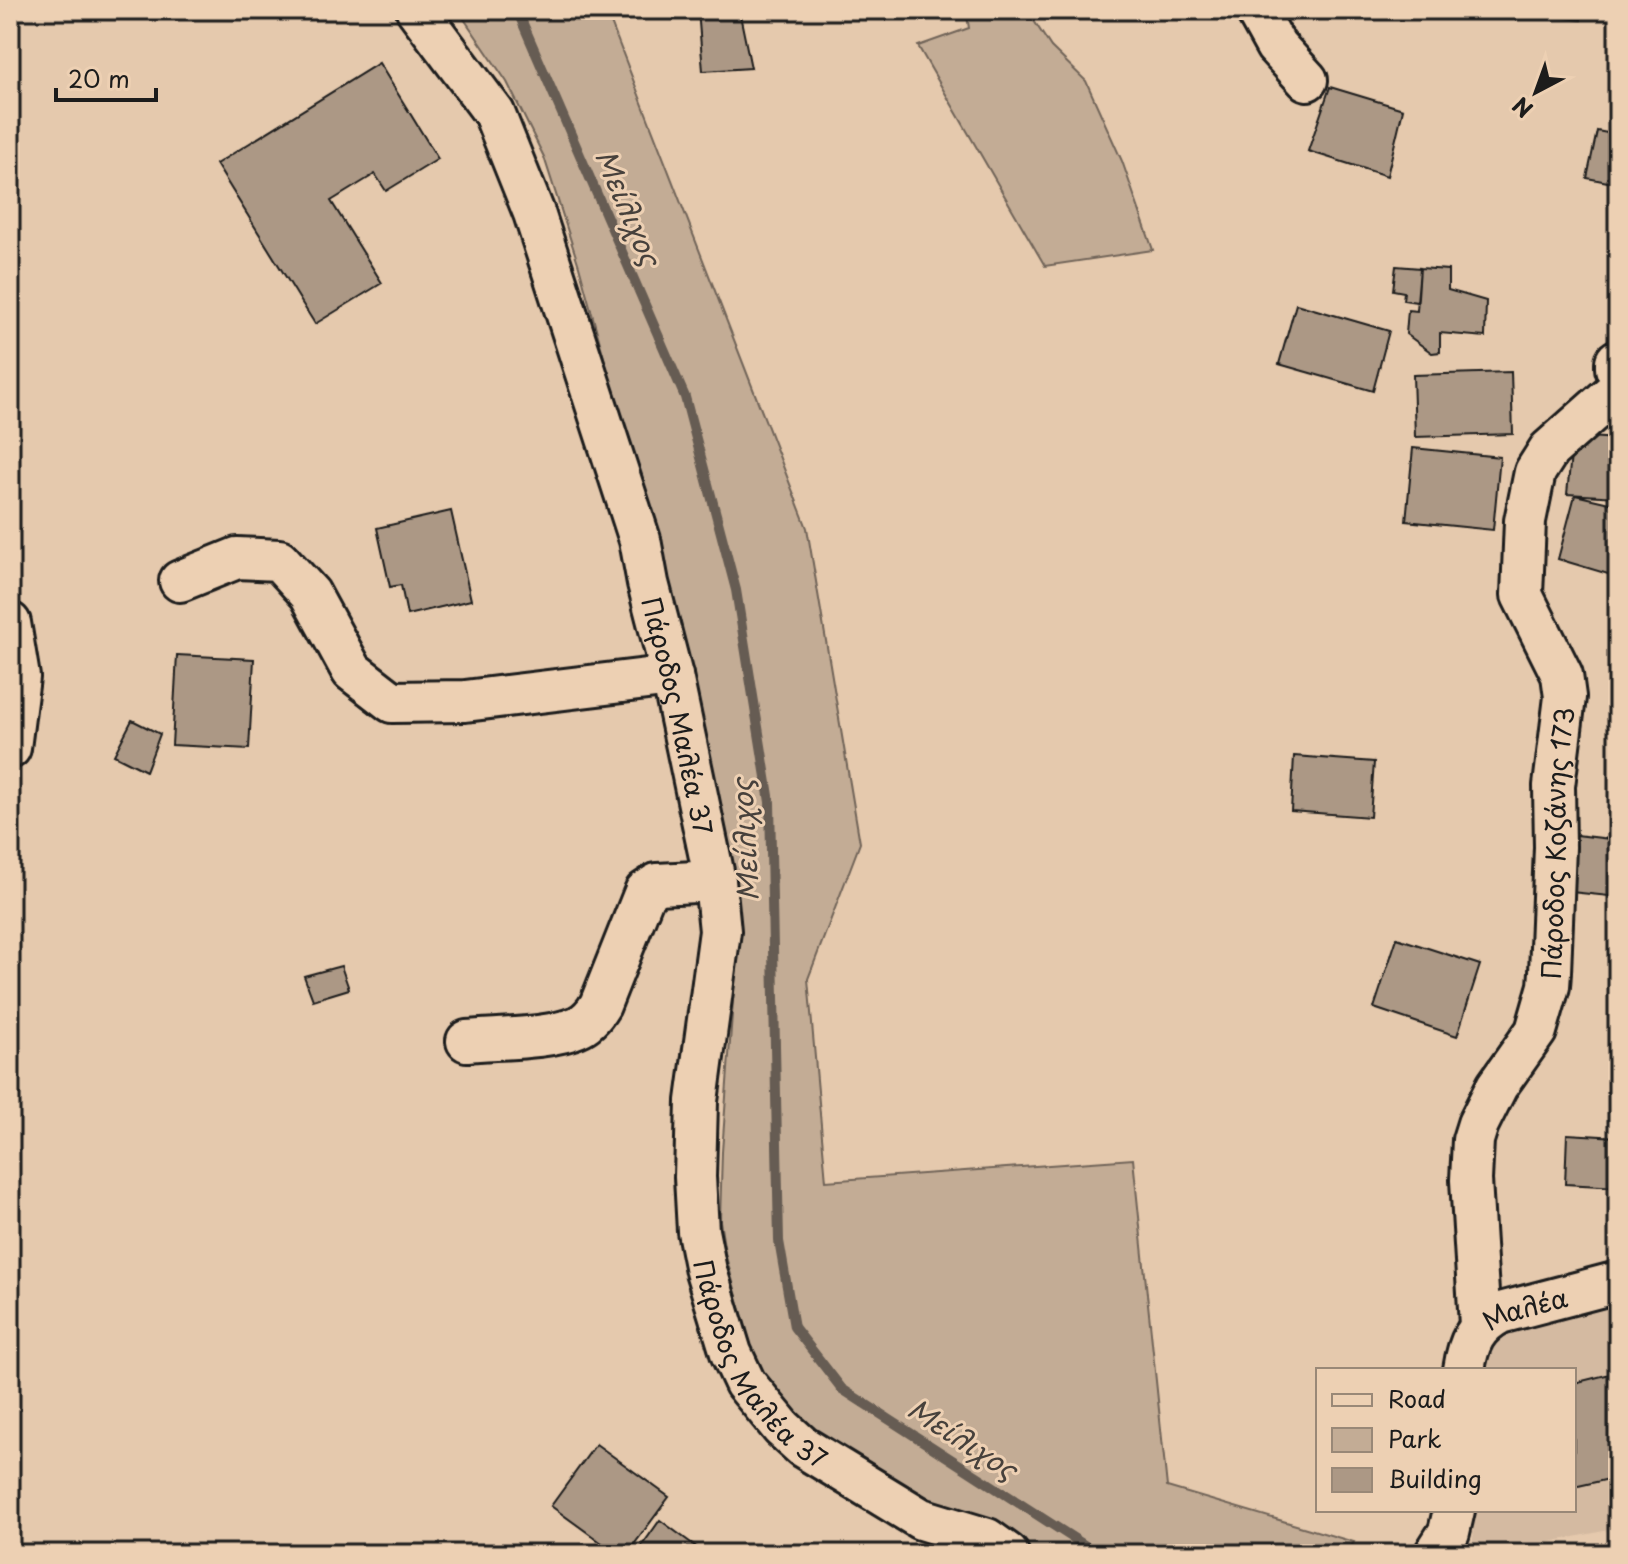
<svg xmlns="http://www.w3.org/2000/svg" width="1628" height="1564" viewBox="0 0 1628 1564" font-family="'Playpen Sans',sans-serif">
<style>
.built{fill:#d4baa1}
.green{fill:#c3ac95;stroke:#706458;stroke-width:2}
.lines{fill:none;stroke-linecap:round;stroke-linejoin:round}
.stream{stroke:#665c52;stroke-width:10}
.building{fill:#ac9885;stroke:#1c1c1c;stroke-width:2}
.street-casing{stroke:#1c1c1c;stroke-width:46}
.secondary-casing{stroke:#1c1c1c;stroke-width:50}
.street{stroke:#edd0b3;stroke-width:40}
.secondary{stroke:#edd0b3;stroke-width:44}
.labels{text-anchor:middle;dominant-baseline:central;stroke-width:6;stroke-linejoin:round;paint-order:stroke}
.street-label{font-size:26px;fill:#1c1c1c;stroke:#edd0b3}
.water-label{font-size:28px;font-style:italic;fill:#47413c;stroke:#edd0b3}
</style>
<rect width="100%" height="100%" fill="#e5c9ad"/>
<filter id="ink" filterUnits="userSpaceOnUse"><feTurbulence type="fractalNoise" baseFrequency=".0125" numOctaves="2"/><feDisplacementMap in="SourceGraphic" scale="16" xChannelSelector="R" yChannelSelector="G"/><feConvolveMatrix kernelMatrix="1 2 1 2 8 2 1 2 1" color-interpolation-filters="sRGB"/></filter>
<g filter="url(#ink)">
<path class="built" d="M 1618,1302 L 1618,1528 L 1492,1554 L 1472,1554 L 1475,1510 L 1574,1510 L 1574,1370 L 1484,1370 L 1486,1343 L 1526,1328 Z"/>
<path class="green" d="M 458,10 L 606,10 L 807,528 L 860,843 L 808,979 L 826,1181 L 1133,1159 L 1167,1487 L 1354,1542 L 1346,1554 L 1030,1554 L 1006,1536 L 938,1512 L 822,1440 L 786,1407 L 761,1374 L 749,1340 L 725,1253 L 720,1221 L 722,1152 L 739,918 L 633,464 L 579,266 L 544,157 L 507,82 Z
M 966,10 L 1027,10 L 1051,47 L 1086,81 L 1122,161 L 1153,250 L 1045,266 L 918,46 L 969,28 Z"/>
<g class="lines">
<path class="stream" d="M 517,10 L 685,397 L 736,590 L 770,802 L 779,1241 L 794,1327 L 842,1389 L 1098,1554"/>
</g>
<path class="building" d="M 698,10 L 739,10 L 751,68 L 703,71 Z
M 1521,10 L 1582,10 L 1581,20 L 1521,13 Z
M 379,63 L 438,159 L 386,191 L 375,174 L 331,201 L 382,283 L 315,324 L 216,164 Z
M 1330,87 L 1403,109 L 1387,176 L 1308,151 Z
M 1597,131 L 1618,135 L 1618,184 L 1587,178 Z
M 1396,266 L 1420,268 L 1417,302 L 1403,300 L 1404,292 L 1393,290 Z
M 1420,268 L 1448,270 L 1448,290 L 1486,301 L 1485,337 L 1440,333 L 1440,352 L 1432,353 L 1406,334 L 1408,310 L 1417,311 Z
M 1296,304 L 1389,331 L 1373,391 L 1279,364 Z
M 1511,372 L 1513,434 L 1415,437 L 1413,375 Z
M 1573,436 L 1618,439 L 1618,497 L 1567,494 Z
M 1413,448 L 1500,457 L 1493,530 L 1406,521 Z
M 1575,495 L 1618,505 L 1618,577 L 1558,559 Z
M 451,511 L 471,600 L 407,615 L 401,585 L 390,587 L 377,528 Z
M 177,655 L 254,659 L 249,749 L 172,745 Z
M 132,720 L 160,734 L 146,771 L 114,755 Z
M 1294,756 L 1374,762 L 1370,817 L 1291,811 Z
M 1568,834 L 1618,840 L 1618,897 L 1562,891 Z
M 1397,938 L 1480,965 L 1457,1036 L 1374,1008 Z
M 341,966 L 349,989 L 313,1000 L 304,976 Z
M 1567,1134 L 1618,1137 L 1618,1187 L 1565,1184 Z
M 1618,1372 L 1618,1477 L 1574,1487 L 1574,1383 Z
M 596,1444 L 669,1497 L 627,1554 L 617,1554 L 551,1506 Z
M 660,1520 L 706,1554 L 636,1554 Z"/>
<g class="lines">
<g class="street-casing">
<g id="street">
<path id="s1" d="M 417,10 L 494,113 L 534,213 L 640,540 L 648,583 L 672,676 L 715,881 L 720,931 L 697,1101 L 695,1177 L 698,1231 L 706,1271 L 731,1353 L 745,1383 L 782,1428 L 803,1447 L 921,1519 L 987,1539 L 1008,1554"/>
<path d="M 1256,10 L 1276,46 L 1307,80"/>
<path d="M 180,581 L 237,558 L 279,560 L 310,594 L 352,671 L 392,702 L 465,701 L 672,676"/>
<path d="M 10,623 L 19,677 L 10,748"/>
<path d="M 467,1041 C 497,1038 550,1039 577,1027 C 587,1023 594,1015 600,1005 L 645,892 L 657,884 L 715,881"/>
<path id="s2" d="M 1480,1325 L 1471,1180 L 1473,1140 L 1478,1124 L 1497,1086 L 1536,1031 L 1549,986 L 1550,972 L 1555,847 L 1554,786 L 1565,697 L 1562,675 L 1522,595 L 1525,521 L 1535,472 L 1549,450 L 1618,389"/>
<path id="s3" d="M 1464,1370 C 1468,1343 1475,1326 1500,1313 L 1618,1282"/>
<path d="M 1435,1554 L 1449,1532 L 1454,1510"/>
</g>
</g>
<g class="secondary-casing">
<path id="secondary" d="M 1618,362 L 1618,368"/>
</g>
<use href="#street" class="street"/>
<use href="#secondary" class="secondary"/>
</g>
</g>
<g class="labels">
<g class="street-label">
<text stroke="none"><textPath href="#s1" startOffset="760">Πάροδος Μαλέα 37</textPath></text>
<text stroke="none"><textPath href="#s2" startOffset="502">Πάροδος Κοζάνης 173</textPath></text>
<text stroke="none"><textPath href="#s3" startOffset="96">Μαλέα</textPath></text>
<text stroke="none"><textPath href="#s1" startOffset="1432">Πάροδος Μαλέα 37</textPath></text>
</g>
<g class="water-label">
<text transform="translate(629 207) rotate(67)">Μείλιχος</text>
<text transform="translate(744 840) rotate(-93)">Μείλιχος</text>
<text transform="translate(963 1438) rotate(33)">Μείλιχος</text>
</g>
</g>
<rect width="1628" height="1564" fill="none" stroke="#edd0b3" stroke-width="40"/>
<rect x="20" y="20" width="1588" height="1524" fill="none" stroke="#1c1c1c" stroke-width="3" filter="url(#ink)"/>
<rect x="1316" y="1368" width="260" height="144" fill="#edd0b3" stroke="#998877" stroke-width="2"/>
<rect x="1332" y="1394" width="40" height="12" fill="#edd0b3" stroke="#998877" stroke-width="2"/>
<text x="1388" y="1408" font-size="24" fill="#1c1c1c">Road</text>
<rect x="1332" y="1428" width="40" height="24" fill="#c3ac95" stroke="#998877" stroke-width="2"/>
<text x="1388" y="1448" font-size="24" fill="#1c1c1c">Park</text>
<rect x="1332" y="1468" width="40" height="24" fill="#ac9885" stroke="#998877" stroke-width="2"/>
<text x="1388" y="1488" font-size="24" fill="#1c1c1c">Building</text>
<g transform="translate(1536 92) rotate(221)" stroke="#edd0b3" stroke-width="6" paint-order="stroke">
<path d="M0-6L14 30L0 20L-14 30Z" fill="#1c1c1c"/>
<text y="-12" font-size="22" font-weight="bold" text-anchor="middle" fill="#1c1c1c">N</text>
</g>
<path d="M56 88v12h100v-12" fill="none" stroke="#1c1c1c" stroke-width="4"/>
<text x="68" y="88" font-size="24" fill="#1c1c1c" stroke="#edd0b3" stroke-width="6" paint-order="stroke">20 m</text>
</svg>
